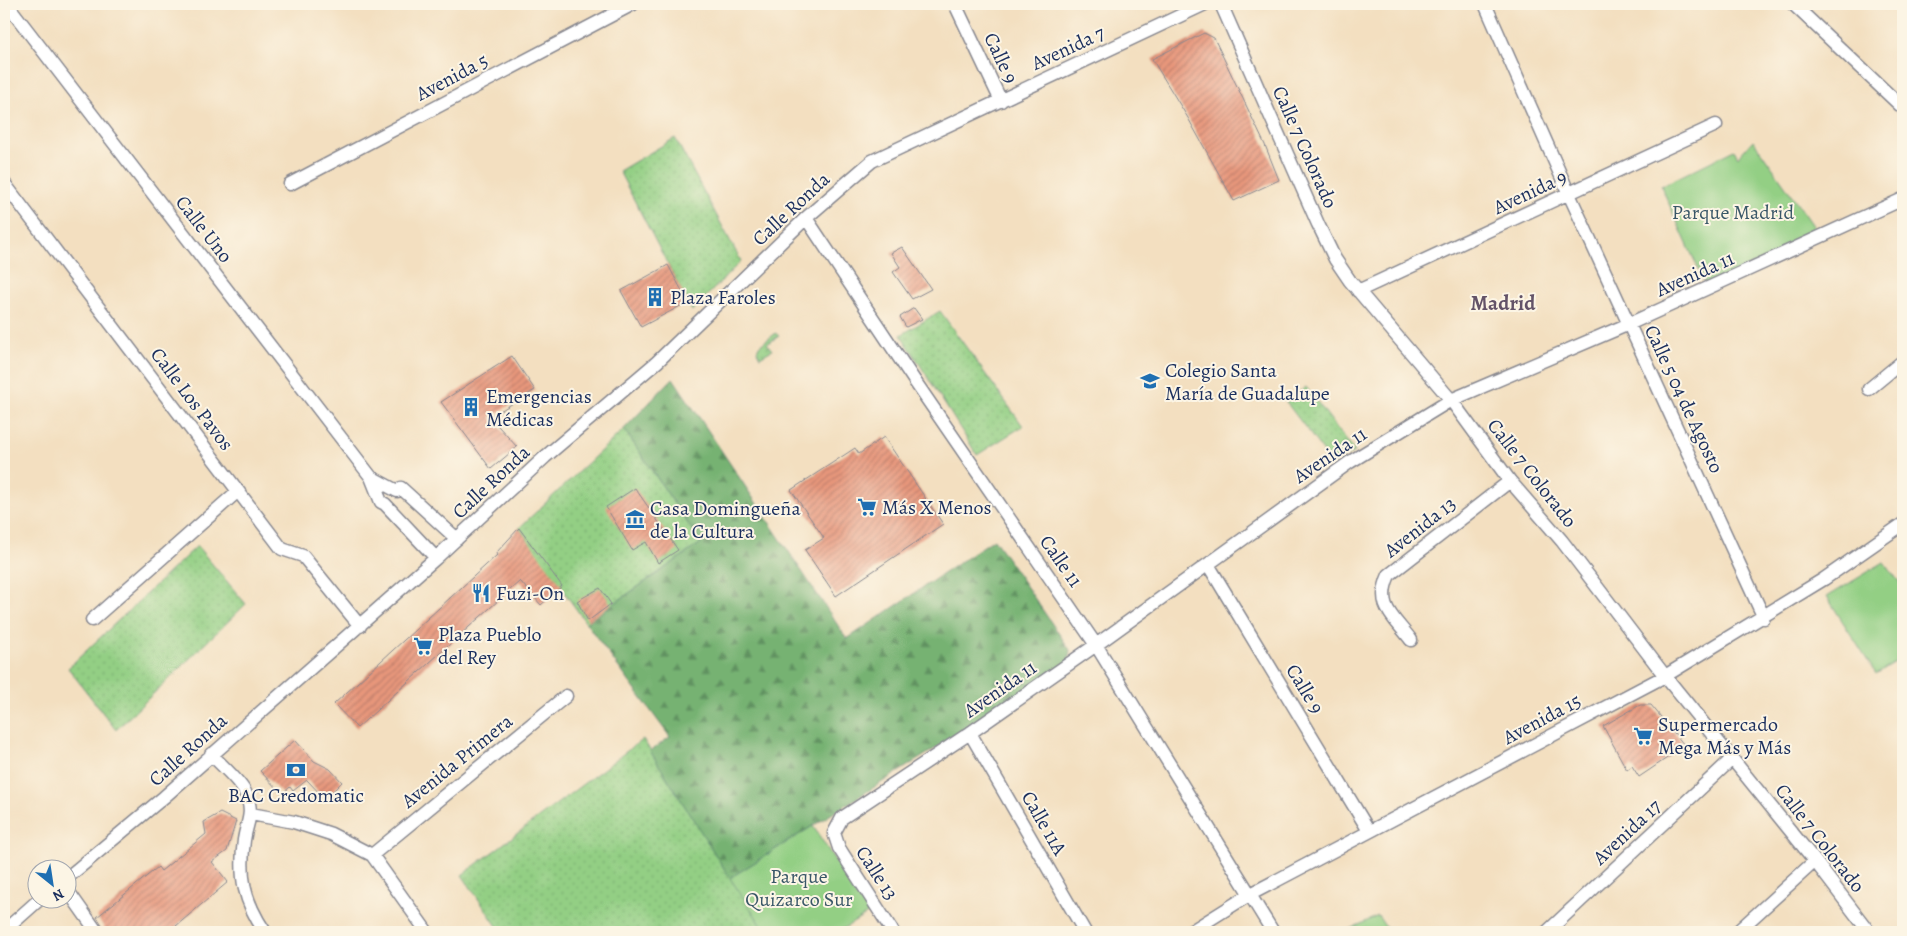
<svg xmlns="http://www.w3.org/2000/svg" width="1907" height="936" viewBox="0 0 1907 936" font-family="Alegreya,serif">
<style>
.grass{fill:url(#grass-dots);stroke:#577f71}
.forest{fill:url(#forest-firs);stroke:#487068}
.park{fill:#93cf84;stroke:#577f71}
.building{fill:url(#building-hatch)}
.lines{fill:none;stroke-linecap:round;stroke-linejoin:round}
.minor-casing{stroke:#87878f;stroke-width:15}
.minor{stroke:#fff;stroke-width:12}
.labels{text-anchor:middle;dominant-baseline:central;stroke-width:4;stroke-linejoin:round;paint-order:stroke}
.street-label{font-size:20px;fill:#1b2f5e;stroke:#fcf5e5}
.park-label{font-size:20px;fill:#395768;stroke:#fcf5e5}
.poi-label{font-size:20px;fill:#1b2f5e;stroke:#fcf5e5;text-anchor:start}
.neighbourhood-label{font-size:21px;font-weight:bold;fill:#635368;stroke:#fcf5e5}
</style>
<defs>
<pattern id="grass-dots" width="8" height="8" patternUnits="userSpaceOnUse" patternTransform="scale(1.25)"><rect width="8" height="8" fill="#93cf84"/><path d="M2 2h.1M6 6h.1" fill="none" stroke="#7eb274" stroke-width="1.8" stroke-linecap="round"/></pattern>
<pattern id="forest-firs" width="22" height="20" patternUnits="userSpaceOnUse" patternTransform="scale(1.25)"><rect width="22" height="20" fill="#76b272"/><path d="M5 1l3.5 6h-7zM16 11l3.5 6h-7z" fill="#609161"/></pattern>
<pattern id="building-hatch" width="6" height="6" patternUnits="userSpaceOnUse" patternTransform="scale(1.25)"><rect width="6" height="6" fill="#e8977c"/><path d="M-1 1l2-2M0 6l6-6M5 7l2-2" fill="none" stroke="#bb7c69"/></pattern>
</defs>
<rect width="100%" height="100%" fill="#fcf5e5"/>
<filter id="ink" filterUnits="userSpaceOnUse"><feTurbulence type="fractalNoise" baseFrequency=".02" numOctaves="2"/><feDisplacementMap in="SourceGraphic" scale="10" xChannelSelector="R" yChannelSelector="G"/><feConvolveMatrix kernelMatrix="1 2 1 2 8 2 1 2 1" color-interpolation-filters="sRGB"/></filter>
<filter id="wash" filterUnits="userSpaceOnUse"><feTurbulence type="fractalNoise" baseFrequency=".0096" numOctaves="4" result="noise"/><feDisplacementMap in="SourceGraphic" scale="20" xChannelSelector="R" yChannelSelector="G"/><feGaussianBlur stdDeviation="1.12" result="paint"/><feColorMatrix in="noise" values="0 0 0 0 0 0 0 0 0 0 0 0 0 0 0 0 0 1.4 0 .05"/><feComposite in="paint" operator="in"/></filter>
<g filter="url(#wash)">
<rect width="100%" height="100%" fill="#f3dfc0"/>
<path class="grass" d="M 675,138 L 741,261 L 692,311 L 619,171 Z
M 940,311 L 1023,426 L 977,455 L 901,335 Z
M 776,333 L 779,336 L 767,344 L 772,350 L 760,357 L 757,351 L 759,346 Z
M 1306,387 L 1355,452 L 1332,463 L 1286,402 Z
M 624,429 L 701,543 L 586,623 L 519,528 Z
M 197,546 L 246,604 L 116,730 L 68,668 Z
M 643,739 L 766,932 L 501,932 L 462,875 Z"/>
<path class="forest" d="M 673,378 L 847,639 L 994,539 L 1070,650 L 1068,665 L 730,878 L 650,751 L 670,737 L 586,623 L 701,543 L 624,429 Z"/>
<path class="park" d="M 1753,140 L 1819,234 L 1706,286 L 1661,186 L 1734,150 L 1738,157 Z
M 1884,562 L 1903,587 L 1903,657 L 1876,674 L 1827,597 Z
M 813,826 L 869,913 L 838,932 L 766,932 L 730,878 Z
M 1378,916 L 1389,932 L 1343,932 Z"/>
<g id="blocks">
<path class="building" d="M 1204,33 L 1214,38 L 1265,145 L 1279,180 L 1234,201 L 1188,118 L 1152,59 Z
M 902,247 L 931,289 L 912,299 L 893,272 L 900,267 L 891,253 Z
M 668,265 L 688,302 L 641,327 L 621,291 Z
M 914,308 L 922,319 L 906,327 L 900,317 Z
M 512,356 L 535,390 L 490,417 L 517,447 L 491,469 L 441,402 Z
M 884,437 L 943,524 L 836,596 L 805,550 L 824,538 L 791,490 L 855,448 L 859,454 Z
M 635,488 L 678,550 L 658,563 L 646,542 L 632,550 L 606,507 Z
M 519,528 L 562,586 L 541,605 L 520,581 L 357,728 L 334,704 L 497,555 L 496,553 Z
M 600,588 L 611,604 L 588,621 L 577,601 Z
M 1640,705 L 1651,705 L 1685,746 L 1639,777 L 1632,766 L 1627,770 L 1603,726 Z
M 295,740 L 314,761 L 330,769 L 342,782 L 325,799 L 307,780 L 293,791 L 290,787 L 282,794 L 260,771 Z
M 220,813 L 236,821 L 227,851 L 212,862 L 228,882 L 176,926 L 181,932 L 107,932 L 97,917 L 158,867 L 161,871 L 206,834 L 204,822 Z"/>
</g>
</g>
<g filter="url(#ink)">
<use href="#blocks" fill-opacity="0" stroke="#87878f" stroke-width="1"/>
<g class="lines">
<g class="minor-casing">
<path id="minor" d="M 7,4 L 371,477 L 381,502 L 385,504 L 436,558
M 955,4 L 1001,101
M 1221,4 L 1318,224 L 1335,259 L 1350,281 L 1451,400 L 1510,481 L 1562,541 L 1665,676 L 1815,861 L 1869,932
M 1485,4 L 1569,194 L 1764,618
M 1793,4 L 1903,108
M 4,183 L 282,549 L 303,556 L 360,626
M 290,184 L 633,4
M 806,218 L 914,380 L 1096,645 L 1273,932
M 1358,291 L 1716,125
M 1869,389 L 1903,361
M 371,477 L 397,491 L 401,488 L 457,539
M 1209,566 L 1369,831
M 92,620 L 238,491
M 1411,640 C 1393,616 1375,606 1389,575 L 1510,481
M 970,733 L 1085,932
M 211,754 C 220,764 239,780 245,792 C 255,814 247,820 244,840 C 239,877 244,901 265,932
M 251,814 L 294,822 L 331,834 L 372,855 L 427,932
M 372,855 L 566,696
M 68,877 L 164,797 L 436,558 L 545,457 L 657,362 L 806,218 L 872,161 L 1205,4
M 68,891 L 97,932
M 4,931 L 41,898
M 893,932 L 839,848 L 834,833 L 842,818 L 970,733 L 1096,645 L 1350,462 L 1451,400 L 1629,324 L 1903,199
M 1190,932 L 1249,895 L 1665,676 L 1824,579 L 1903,524
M 1547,932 L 1733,758
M 1737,932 L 1815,861"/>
</g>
<use href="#minor" class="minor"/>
</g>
</g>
<defs>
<g id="building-bare" transform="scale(1.5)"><path d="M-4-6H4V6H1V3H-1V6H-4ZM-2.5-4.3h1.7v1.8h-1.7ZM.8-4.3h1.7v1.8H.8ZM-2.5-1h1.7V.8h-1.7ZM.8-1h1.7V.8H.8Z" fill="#1f6fb2" stroke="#fcf5e5" stroke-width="2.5" paint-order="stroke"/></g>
<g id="school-bare" transform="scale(1.5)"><path d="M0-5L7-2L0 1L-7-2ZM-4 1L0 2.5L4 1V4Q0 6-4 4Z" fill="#1f6fb2" stroke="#fcf5e5" stroke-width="2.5" paint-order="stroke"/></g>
<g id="supermarket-bare" transform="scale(1.5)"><path d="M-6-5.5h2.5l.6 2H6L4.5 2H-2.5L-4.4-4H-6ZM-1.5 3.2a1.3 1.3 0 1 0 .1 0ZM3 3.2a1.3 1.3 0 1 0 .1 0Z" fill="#1f6fb2" stroke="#fcf5e5" stroke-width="2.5" paint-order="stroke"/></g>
<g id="museum-bare" transform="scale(1.5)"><path d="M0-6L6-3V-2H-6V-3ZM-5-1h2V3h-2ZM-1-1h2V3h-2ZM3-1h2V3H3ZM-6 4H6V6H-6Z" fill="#1f6fb2" stroke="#fcf5e5" stroke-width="2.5" paint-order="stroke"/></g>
<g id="restaurant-bare" transform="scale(1.5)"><path d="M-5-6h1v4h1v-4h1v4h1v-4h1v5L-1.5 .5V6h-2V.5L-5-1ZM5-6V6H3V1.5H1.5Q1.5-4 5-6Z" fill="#1f6fb2" stroke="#fcf5e5" stroke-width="2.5" paint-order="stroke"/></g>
<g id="bank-bare" transform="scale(1.5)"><path d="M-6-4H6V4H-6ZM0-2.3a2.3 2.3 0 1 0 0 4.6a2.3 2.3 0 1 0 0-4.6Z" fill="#1f6fb2" stroke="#fcf5e5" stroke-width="2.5" paint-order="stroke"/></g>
</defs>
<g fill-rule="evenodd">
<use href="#building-bare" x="655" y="297"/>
<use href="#school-bare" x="1150" y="381"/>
<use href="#building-bare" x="471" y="407"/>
<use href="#supermarket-bare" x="867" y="507"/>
<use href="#museum-bare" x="635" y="519"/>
<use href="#restaurant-bare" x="481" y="593"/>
<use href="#supermarket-bare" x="423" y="646"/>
<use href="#supermarket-bare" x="1643" y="736"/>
<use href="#bank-bare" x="296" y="770"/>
</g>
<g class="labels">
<g class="street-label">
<text transform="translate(1068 48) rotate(-25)">Avenida 7</text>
<text transform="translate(1001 58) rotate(65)">Calle 9</text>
<text transform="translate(452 77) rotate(-28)">Avenida 5</text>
<text transform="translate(1305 147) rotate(66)">Calle 7 Colorado</text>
<text transform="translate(1530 192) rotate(-25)">Avenida 9</text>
<text transform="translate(791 209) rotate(-43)">Calle Ronda</text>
<text transform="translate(204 229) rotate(52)">Calle Uno</text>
<text transform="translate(1695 274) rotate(-24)">Avenida 11</text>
<text transform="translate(192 399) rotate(53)">Calle Los Pavos</text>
<text transform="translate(1684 399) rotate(65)">Calle 5 04 de Agosto</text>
<text transform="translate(1330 455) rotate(-34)">Avenida 11</text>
<text transform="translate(1532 473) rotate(52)">Calle 7 Colorado</text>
<text transform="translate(491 482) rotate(-43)">Calle Ronda</text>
<text transform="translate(1420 527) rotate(-38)">Avenida 13</text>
<text transform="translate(1061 561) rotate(55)">Calle 11</text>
<text transform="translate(1000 689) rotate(-35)">Avenida 11</text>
<text transform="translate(1305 689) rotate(59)">Calle 9</text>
<text transform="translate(1542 719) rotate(-28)">Avenida 15</text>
<text transform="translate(188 750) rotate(-42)">Calle Ronda</text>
<text transform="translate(457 761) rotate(-39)">Avenida Primera</text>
<text transform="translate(1044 823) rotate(60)">Calle 11A</text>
<text transform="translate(1627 832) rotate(-43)">Avenida 17</text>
<text transform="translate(1820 838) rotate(52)">Calle 7 Colorado</text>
<text transform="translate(877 873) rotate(57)">Calle 13</text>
</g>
<g class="park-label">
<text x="1733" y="212">Parque Madrid</text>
<text x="799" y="876">Parque<tspan x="799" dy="23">Quizarco Sur</tspan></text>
</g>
<g class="poi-label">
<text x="670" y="297">Plaza Faroles</text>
<text x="1165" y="370">Colegio Santa<tspan x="1165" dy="23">María de Guadalupe</tspan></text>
<text x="486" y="396">Emergencias<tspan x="486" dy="23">Médicas</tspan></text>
<text x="882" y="507">Más X Menos</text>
<text x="650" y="508">Casa Domingueña<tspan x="650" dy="23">de la Cultura</tspan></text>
<text x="496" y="593">Fuzi-On</text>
<text x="438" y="634">Plaza Pueblo<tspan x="438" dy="23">del Rey</tspan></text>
<text x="1658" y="724">Supermercado<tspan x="1658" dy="23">Mega Más y Más</tspan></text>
<text x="296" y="795" text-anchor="middle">BAC Credomatic</text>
</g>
<g class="neighbourhood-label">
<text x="1503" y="303">Madrid</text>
</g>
</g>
<rect width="1907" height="936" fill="none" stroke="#fcf5e5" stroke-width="20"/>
<g transform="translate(52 884) rotate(150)"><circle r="24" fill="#fcf5e5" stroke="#a2a6af"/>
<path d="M0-4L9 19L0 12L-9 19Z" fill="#1f6fb2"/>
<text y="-8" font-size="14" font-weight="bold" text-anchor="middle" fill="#1b2f5e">N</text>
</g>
</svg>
